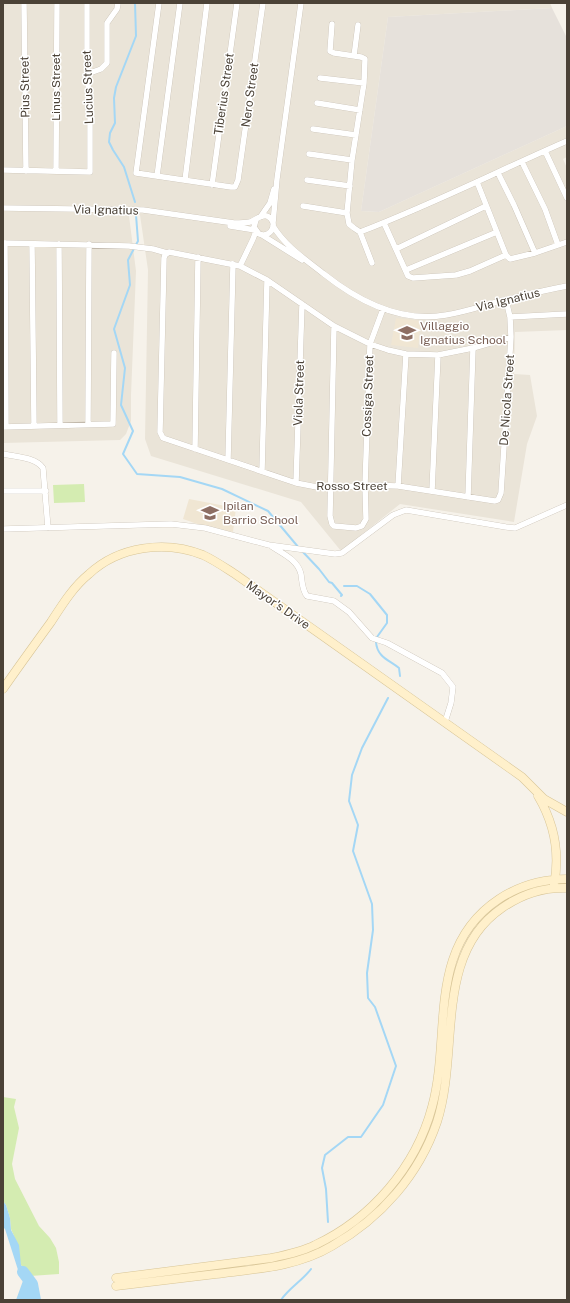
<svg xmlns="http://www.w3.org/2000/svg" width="570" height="1303" viewBox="0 0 570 1303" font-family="'Public Sans',sans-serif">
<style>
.residential{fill:#eae4d8}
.industrial{fill:#e6e1db}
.education{fill:#f0e6d3}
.green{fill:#d4ecb1}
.water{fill:#a4d7f5}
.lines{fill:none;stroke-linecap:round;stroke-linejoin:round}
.stream{stroke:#a4d7f5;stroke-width:2}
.river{stroke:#a4d7f5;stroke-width:12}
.street-casing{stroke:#c2b9ac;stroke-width:6}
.secondary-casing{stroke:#d8c597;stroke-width:9}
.street{stroke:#fff;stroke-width:5.5}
.secondary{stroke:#fff0cb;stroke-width:8}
.labels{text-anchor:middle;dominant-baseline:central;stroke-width:3;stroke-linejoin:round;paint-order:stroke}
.street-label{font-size:12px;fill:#4b4237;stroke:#fff}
.education-label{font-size:12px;fill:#785e54;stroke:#fff;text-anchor:start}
</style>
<rect width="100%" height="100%" fill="#f6f2ea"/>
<path class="residential" d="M 3,3 L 550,3 L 552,8 L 388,17 L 361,211 L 379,212 L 567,126 L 567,157 L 563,159 L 567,168 L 567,330 L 515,332 L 514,374 L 530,375 L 537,416 L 527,444 L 514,522 L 400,504 L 341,551 L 301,502 L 151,456 L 145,439 L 148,270 L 140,215 L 129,216 L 136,271 L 131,395 L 131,421 L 126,434 L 120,440 L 3,443 Z"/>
<path class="industrial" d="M 552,8 L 567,38 L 567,126 L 379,212 L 361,211 L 388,17 Z"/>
<path class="education" d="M 396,318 L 421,321 L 418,348 L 391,345 Z
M 189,499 L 236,508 L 233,532 L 209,528 L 183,519 Z"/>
<path class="green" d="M 84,484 L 85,502 L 54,503 L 53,485 Z
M 3,1097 L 16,1099 L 14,1107 L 19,1128 L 12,1164 L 15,1179 L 39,1226 L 50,1238 L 56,1248 L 59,1262 L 59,1274 L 30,1276 L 21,1265 L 14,1236 L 11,1229 L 10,1218 L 6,1205 L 3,1201 Z"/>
<path class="water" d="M 3,1201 L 6,1205 L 10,1218 L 11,1230 L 19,1245 L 21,1265 L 30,1276 L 36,1300 L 16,1300 L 24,1278 L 19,1273 L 5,1229 L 3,1227 Z"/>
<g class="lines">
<path class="stream" d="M 135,202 L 124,167 L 113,150 L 109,142 L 110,133 L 115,123 L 114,98 L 116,87 L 136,36 L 135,3
M 136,215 L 138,241 L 128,260 L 130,285 L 114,329 L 125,368 L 121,405 L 133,431 L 123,454 L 137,474 L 180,477 L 222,489 L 268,511 L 299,548
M 302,551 L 319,569 L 329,582 L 332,583 L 342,595 L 341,596
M 344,586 L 357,586 L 370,594 L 387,615 L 387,623 L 377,637
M 376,642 C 377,657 389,660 399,668 L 400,676
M 328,1222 L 326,1189 L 322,1168 L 325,1155 L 348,1137 L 361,1137 L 383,1105 L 396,1066 L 375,1007 L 368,998 L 367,973 L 373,930 L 372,904 L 353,851 L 358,825 L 349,801 L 352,775 L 362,748 L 388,698
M 281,1300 C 289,1288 302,1281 311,1269"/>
<path class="river" d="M 23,1272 L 32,1284 L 35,1300"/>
<g class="street-casing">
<path id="street" d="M 24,3 L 26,171
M 159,3 L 136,173 L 231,187 L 235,187 L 238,180 L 263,3
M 332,24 L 330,51 L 334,53 L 361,57 L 365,59 L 364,83 L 352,160 L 347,213 L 349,224 L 354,228 L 360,232 C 431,205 498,171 567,141
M 354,56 L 358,25
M 87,74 L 101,69 L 107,63 L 107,23 L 117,9 L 118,3
M 320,78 L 364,83
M 317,103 L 360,110
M 313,129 L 356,135
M 545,151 L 567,198
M 309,154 L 352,160
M 522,162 L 545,209 L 558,245
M 3,170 L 90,172 L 90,106 L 87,74 L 87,3
M 56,171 L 57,3
M 498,173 L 514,205 L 535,253
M 157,176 L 180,3
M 185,180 L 207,3
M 307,180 L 350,186
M 477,182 L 506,255 L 510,259 L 535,253 L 567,242
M 212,185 L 237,3
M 303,206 L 347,213
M 3,208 L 143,210 L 234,223 C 240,223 245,223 250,222 C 256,220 261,214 267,216 C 279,221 272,239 259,234 L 254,227 L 256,220
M 261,216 L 270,203 L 274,189
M 273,223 L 277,179 L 301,3
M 384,223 L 408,276 L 413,278 L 456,275 L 470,271 L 506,255
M 230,226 L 255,230
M 273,226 C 286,247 305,259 324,274 C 358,301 401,323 446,315 C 466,312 485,305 505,300 C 525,295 546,290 567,286
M 360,232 L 372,263
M 262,235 L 302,260
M 3,243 L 129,246 L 153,249 L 167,253
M 5,243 L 6,427
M 32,244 L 34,426
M 59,244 L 60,425
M 396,249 L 486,206
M 240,266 L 253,239 L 256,231
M 406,270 L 497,232
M 506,300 L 510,317 L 511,337 L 501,493 L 498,500 L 495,501 L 398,486 L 365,485 L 331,488 L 317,487 L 296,483 L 169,440 L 163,438 L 160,432 L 164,258 L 165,255 L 169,252 L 240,266 L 267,280 L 334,326 L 370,344 L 388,350 L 406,354 L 438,355 L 473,348 L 511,337
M 510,317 L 567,314
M 334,326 L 330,516 L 332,524 L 334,526 L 356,528 L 362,526 L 366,519 L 365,485 L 370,344 L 383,309
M 88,424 L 89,244
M 3,427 L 113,424 L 114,353
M 195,449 L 198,257
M 3,454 C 16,457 35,457 43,468 L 48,528
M 228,460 L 233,264
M 262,471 L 267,280
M 296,483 L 302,304
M 398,486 L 406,354
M 3,491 L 46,491
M 432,491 L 438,355
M 468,497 L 473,348
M 3,529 L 171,524 L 205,528 L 269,545 L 335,554 L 342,553 L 393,515 L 406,510 L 506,527 L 515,528 L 567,505
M 271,546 C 282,553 298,560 301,574 C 302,581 302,590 307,596 L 334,601 L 349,612 L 372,638 L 387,643 L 442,673 L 453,687 L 451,703 L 445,722"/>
</g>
<g class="secondary-casing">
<path id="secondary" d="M 3,689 C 19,666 35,644 51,622 C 62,605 73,587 89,574 C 119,546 166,540 203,555 C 214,560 224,567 235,574 L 522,777 L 544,799 L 567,812
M 538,796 C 554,823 560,854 554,885
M 116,1278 L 271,1258 C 286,1255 301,1252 315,1245 C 371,1219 416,1167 432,1107 C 452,1035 425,948 499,899 C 519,886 542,879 567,879
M 116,1286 C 149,1282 182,1278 216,1274 C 255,1269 297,1267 332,1246 C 381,1218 419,1175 437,1122 C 460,1052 433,955 502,908 C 522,894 544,887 567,888"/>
</g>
<use href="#street" class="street"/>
<use href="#secondary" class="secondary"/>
</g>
<defs>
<g id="school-bare" transform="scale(1.38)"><path d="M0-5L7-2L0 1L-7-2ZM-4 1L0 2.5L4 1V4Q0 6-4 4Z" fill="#8d6e63" stroke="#fff" stroke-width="2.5" paint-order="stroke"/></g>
</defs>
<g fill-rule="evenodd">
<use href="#school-bare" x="407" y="333"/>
<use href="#school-bare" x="210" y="513"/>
</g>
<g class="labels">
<g class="street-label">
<text transform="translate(25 87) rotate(-91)">Pius Street</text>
<text transform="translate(56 87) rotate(-90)">Linus Street</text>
<text transform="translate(88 87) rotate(-92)">Lucius Street</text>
<text transform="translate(224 94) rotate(-82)">Tiberius Street</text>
<text transform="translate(250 95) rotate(-82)">Nero Street</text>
<text transform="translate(106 210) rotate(1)">Via Ignatius</text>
<text transform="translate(508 300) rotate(-14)">Via Ignatius</text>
<text transform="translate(299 393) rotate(-88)">Viola Street</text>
<text transform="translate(368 396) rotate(-88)">Cossiga Street</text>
<text transform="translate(507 400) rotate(-86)">De Nicola Street</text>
<text x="352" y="486">Rosso Street</text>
<text transform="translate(278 605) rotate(35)">Mayor's Drive</text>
</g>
<g class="education-label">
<text x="420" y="326">Villaggio<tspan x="420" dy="14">Ignatius School</tspan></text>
<text x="223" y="506">Ipilan<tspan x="223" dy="14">Barrio School</tspan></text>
</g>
</g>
<rect width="570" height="1303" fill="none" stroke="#4b4237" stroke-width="8"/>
</svg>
